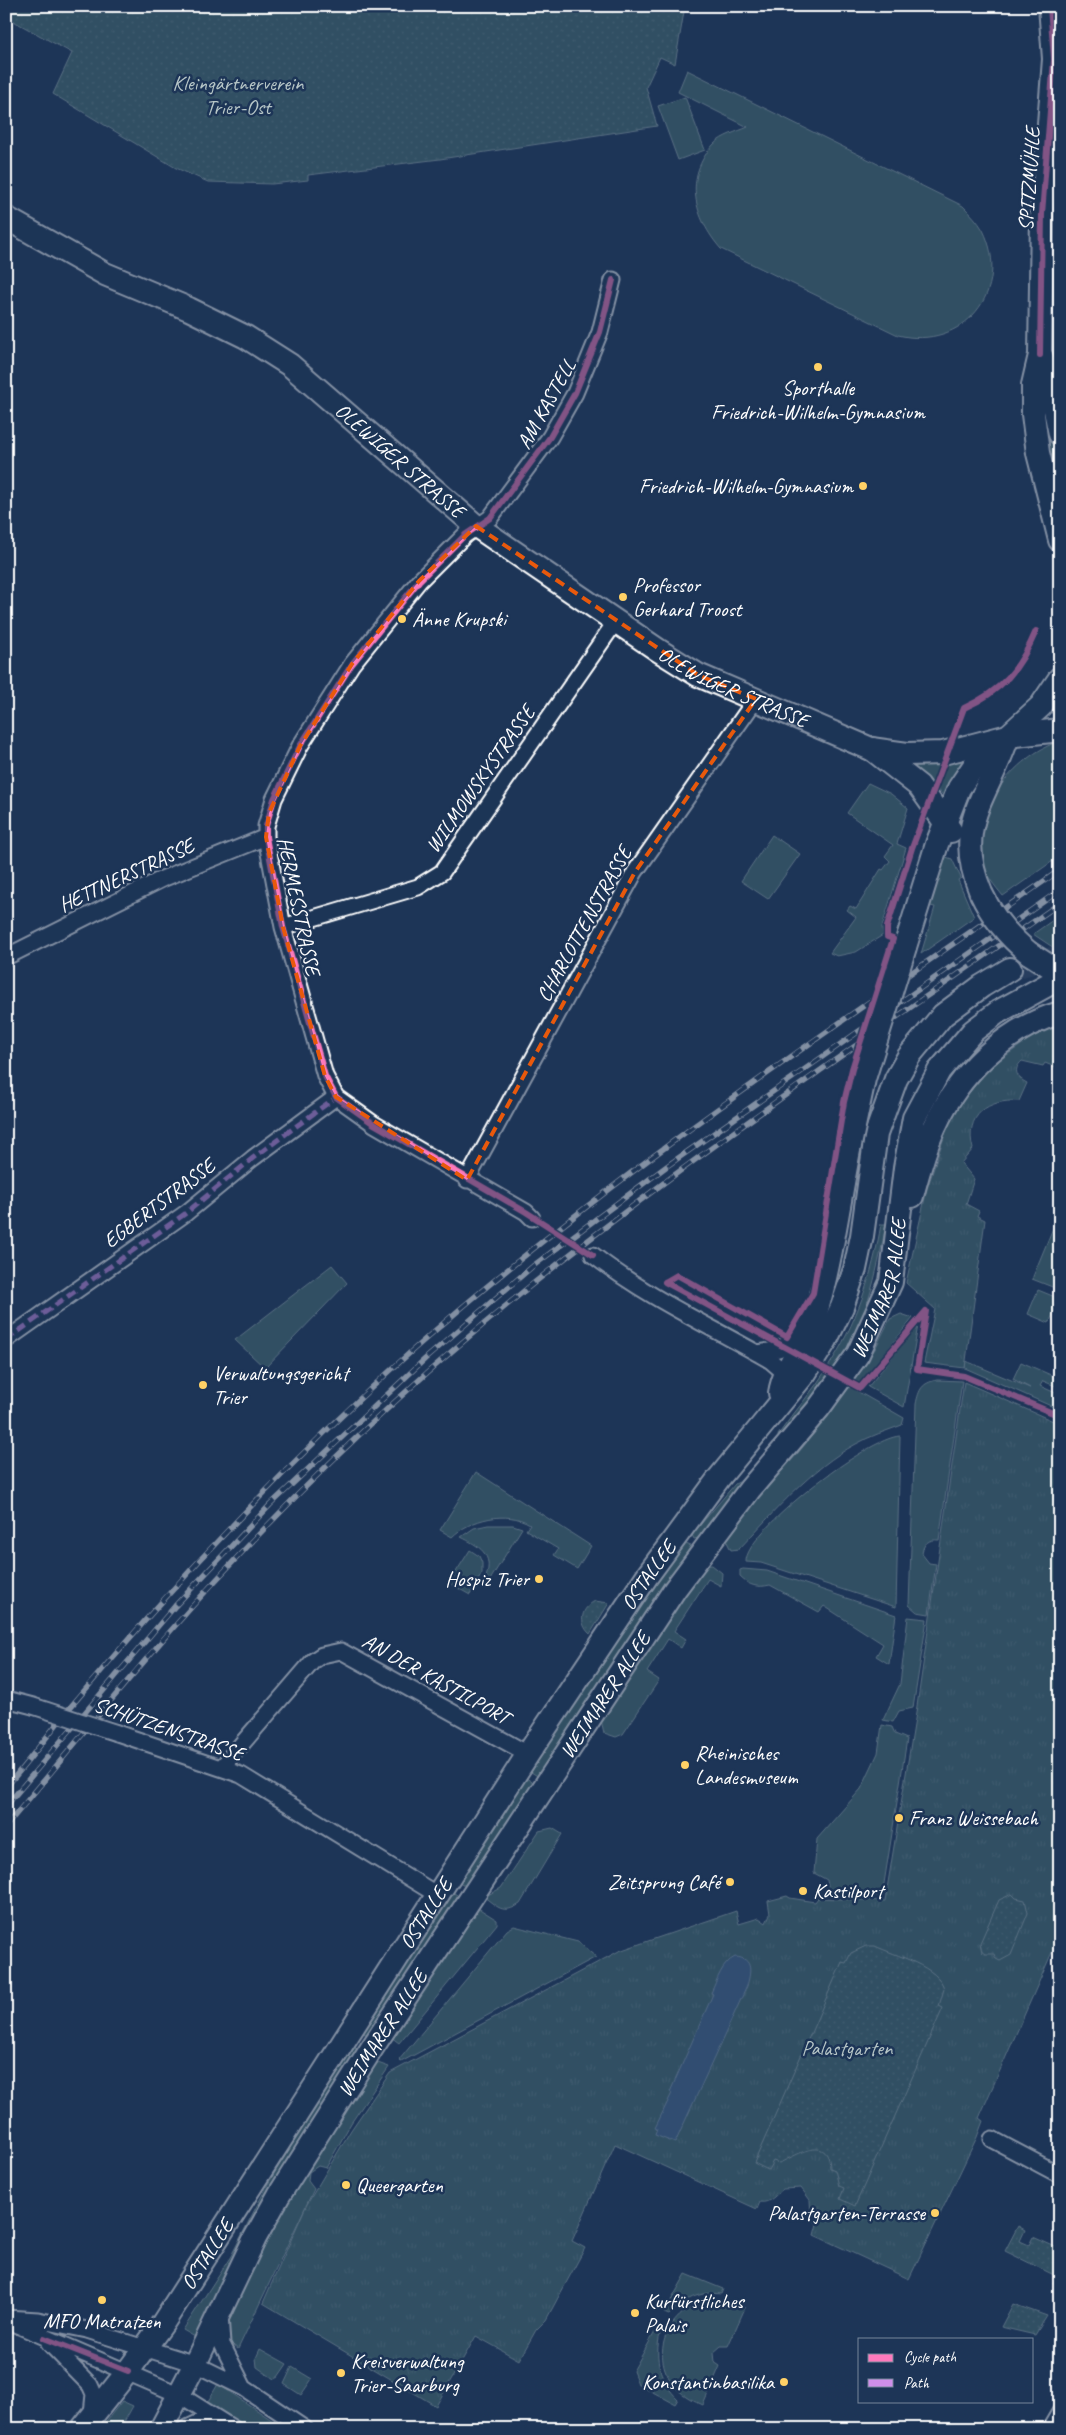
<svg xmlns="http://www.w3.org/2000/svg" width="1066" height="2435" viewBox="0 0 1066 2435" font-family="Caveat,sans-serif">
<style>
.grass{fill:#4a7072;stroke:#a4b8b8}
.park{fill:url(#park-tufts);stroke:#a4b8b8}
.garden{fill:url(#garden-dots);stroke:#a4b8b8}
.water{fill:#496c90;stroke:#92a7bc}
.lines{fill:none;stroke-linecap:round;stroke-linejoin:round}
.secondary-tunnel{stroke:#344968;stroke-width:22;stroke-dasharray:22 11;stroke-linecap:butt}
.street-casing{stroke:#fff;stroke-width:19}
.secondary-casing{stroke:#fff;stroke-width:26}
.street{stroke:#1d3557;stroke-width:15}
.secondary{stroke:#1d3557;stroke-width:22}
.rail-casing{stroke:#fff;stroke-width:5.5}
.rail{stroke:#1d3557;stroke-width:4;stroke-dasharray:11;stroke-linecap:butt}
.street-bridge-casing{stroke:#fff;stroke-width:19;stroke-linecap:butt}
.secondary-bridge-casing{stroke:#fff;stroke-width:26;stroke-linecap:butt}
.street-bridge{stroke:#1d3557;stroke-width:15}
.secondary-bridge{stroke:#1d3557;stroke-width:22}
.quiet{stroke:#ce8fe9;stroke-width:5;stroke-dasharray:10 5;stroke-linecap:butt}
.cycleway-casing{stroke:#1d3557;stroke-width:9}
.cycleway{stroke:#fd7abc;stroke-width:6}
.marked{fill:none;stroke:#e8590c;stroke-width:4;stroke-dasharray:10 6;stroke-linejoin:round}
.poi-dot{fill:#ffd166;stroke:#1d3557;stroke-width:2}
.labels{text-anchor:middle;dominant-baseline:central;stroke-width:5;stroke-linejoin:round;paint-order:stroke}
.park-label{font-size:21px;fill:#b7c6c7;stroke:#1d3557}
.street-label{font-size:21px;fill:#fff;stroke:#1d3557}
.poi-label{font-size:21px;fill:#fff;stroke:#1d3557;text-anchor:start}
</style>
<defs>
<pattern id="park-tufts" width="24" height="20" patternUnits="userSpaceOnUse" patternTransform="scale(1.25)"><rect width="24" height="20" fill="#4a7072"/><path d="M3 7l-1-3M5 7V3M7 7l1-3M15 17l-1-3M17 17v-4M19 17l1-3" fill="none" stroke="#658587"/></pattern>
<pattern id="garden-dots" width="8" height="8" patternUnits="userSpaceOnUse" patternTransform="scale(1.25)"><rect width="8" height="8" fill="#4a7072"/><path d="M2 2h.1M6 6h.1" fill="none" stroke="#658587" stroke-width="1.8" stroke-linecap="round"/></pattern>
</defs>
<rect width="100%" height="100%" fill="#1d3557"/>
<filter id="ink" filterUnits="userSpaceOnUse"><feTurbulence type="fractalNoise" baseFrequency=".02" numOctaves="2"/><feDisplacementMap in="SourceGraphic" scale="10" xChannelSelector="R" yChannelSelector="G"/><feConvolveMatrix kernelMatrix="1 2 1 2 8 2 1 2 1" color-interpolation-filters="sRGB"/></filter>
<g filter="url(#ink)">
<path class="grass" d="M 687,70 L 963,206 C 970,213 978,221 983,230 C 1013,291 963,351 898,335 L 721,249 C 694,218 683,177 714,144 C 723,135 737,132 748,127 L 678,92 Z
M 685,97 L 705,150 L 678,160 L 658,106 Z
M 1052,434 L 1055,436 L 1060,452 L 1060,497 L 1045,438 Z
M 1060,741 L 1060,856 L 1003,896 C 995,886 986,876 983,864 C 968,812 1014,756 1060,741 Z
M 967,755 L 952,777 L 944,796 L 932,783 L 914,769 L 916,766 Z
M 868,783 L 891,794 L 908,808 L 897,844 L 906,848 L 882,927 L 883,935 L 856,952 L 837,956 L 830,953 L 856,917 L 847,910 L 850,906 L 856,909 L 881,869 L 883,870 L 890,861 L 885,856 L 893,845 L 847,813 Z
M 772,835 L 800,854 L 768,899 L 741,881 Z
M 946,857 L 952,859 L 961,878 L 958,880 L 974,917 L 921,954 L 935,907 L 930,906 L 941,867 Z
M 1060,915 L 1060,952 L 1033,934 Z
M 1060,1211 L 1060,1290 L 1032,1279 Z
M 881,1224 L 886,1224 C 877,1274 865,1326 837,1368 C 820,1393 798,1416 779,1439 L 778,1435 C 794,1412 813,1391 828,1367 C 856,1325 873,1274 881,1224 Z
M 332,1265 L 347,1283 L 265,1368 L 235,1340 Z
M 1038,1290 L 1060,1299 L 1049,1323 L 1028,1314 Z
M 901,1314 L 913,1318 L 855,1390 L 904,1418 L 902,1425 C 886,1431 870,1436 856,1444 C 811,1468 773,1513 739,1549 L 731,1550 L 726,1540 L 753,1503 L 798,1453 L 833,1410 L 875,1349 L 890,1319 Z
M 918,1325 L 904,1407 L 868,1387 Z
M 966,1361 L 1030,1388 L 1013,1379 L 1021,1362 L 1060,1379 L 1060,1388 L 1043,1381 L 1040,1386 L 1060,1395 L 1060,1410 L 965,1368 Z
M 937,1380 L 962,1381 L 939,1540 C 929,1539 923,1543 922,1554 L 929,1563 L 936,1564 L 929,1614 L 917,1612 L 909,1605 L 916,1404 C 919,1389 922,1383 937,1380 Z
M 900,1436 L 896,1607 L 761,1563 L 746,1562 C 744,1532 869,1437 900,1436 Z
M 476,1472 L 591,1546 L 577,1569 L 554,1555 L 558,1549 L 526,1530 L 530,1524 C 507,1510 470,1519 452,1537 L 440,1530 Z
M 739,1482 L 741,1483 L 699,1538 L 694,1539 L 692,1535 L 696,1530 L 735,1484 Z
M 488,1525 L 513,1525 L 522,1528 L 490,1580 L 486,1577 C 494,1554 479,1546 461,1537 L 474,1528 Z
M 683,1543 L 691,1546 L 539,1777 L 531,1772 L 642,1601 Z
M 470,1550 L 479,1556 L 482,1563 L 482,1573 L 470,1595 L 449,1583 Z
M 712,1565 L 722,1573 L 721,1586 L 708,1579 L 674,1631 L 686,1639 L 681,1648 L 668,1639 L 647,1672 L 659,1680 L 623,1734 L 616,1737 L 604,1733 L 601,1720 L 702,1566 Z
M 743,1569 L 767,1571 L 896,1615 L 889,1664 L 876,1656 L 883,1644 L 824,1606 L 819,1612 L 770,1585 C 758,1588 749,1586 740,1577 L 740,1570 Z
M 908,1617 L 927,1619 L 913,1708 L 899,1711 L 893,1722 L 883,1720 L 900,1684 Z
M 882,1725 L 892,1727 L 895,1734 L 907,1739 L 882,1896 L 826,1893 L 828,1886 L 827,1880 L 814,1873 L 817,1839 L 861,1789 L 878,1753 Z
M 526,1778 L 534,1783 L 468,1885 L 462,1885 L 459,1880 Z
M 552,1828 L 562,1834 L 520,1904 C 503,1915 498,1907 484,1897 L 501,1888 L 539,1831 Z
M 451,1891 L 460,1897 L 368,2035 L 363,2033 Z
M 478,1908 L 497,1920 L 497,1924 L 399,2043 L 391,2037 Z
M 514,1926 L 578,1942 L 596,1957 L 401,2062 L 399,2060 L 507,1930 Z
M 351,2046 L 360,2051 L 195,2337 L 183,2330 L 231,2256 L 268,2184 Z
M 375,2062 L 389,2067 L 351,2123 L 326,2168 L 318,2166 L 309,2172 L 308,2181 L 314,2189 L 238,2349 L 230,2343 L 227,2325 L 271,2225 Z
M 686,2274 L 723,2289 L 721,2294 C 699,2291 684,2299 669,2315 L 664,2313 Z
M 709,2300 L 733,2303 L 745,2308 L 728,2346 L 721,2346 L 713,2353 L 714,2362 L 720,2366 L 703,2405 C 694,2401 684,2396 677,2389 C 646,2355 668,2310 709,2300 Z
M 655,2332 L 660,2334 C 654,2358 660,2382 678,2399 L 675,2404 L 638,2384 L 633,2371 Z
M 260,2349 L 287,2364 L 278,2377 L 274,2379 L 257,2367 L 256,2358 Z
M 292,2367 L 312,2379 L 301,2395 L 284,2384 Z
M 218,2384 L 285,2429 L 251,2429 L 207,2403 Z
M 122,2401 L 133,2406 L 120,2429 L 100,2429 Z"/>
<path class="park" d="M 1060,1025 L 1060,1069 L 1045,1063 L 1043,1066 L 1022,1061 C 1012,1070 1017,1078 1027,1083 L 1019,1101 C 988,1099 964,1115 973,1149 L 961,1163 L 974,1179 L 966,1204 L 979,1211 L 977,1216 L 985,1220 L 965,1368 L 924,1363 L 935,1309 L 906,1283 L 927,1189 L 948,1125 L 961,1103 L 987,1071 L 1000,1060 L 1039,1032 Z
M 964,1382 L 1060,1424 L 1060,1934 L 979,2118 L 983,2121 L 977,2137 L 909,2279 L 814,2235 L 817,2224 L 811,2217 L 810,2200 L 801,2188 L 783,2189 C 776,2194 770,2204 760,2202 L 757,2209 L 615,2144 L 572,2241 L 585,2248 L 546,2320 L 536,2330 L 519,2360 L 476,2336 L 436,2406 L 263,2303 L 306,2206 L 351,2130 L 390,2073 L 619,1951 L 736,1911 L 739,1924 L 759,1918 L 766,1923 L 770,1914 L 768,1901 L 787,1896 L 790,1898 L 815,1902 L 818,1898 L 885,1901 L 916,1713 Z"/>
<path class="garden" d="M 6,6 L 685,6 L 675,64 L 660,57 L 646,87 L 657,126 L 440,159 L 308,175 L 308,180 L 272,184 L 208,182 L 176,168 L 53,94 L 72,53 L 6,17 Z
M 595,1601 L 609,1603 L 590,1634 C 578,1623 581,1608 595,1601 Z
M 1012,1894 L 1016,1898 L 1025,1900 L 1028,1913 L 1011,1955 L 1000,1961 L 996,1959 L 994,1954 L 985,1954 L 982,1952 L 980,1943 L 999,1900 Z
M 866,1946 L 875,1946 C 894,1955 940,1967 944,1989 L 939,2006 L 943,2008 L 855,2206 L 840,2199 L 844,2188 L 839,2186 L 835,2170 L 830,2168 C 829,2132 794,2157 779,2163 L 773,2161 L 768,2170 L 754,2163 L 842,1962 L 846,1963 L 851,1953 Z
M 1018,2226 L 1025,2230 L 1020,2241 L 1029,2245 L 1033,2237 L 1060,2249 L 1060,2286 L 1053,2283 L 1056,2276 L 1005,2251 Z
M 1013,2304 L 1047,2316 L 1035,2335 L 1001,2327 Z"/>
<path class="water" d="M 735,1957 C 755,1958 750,1974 747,1986 L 675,2143 L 655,2135 L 657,2129 L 655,2128 L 672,2093 L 670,2092 L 713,1994 L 711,1993 C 717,1980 722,1963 735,1957 Z"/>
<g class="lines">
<path class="secondary-tunnel" d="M 1010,969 L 1060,956"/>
<g class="street-casing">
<path id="street" d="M 283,927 L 418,887 L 442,872 L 616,621
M 6,957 L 162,879 L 266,837
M 467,1180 L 635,872 L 756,699
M 532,1218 L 526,1212 L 374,1124 L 336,1097 L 325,1076 L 283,927 L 266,837 L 266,826 L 274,799 L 300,746 L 352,664 L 419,581 L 465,535 L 490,518 L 550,437 L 575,393 L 600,332 L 613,280
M 593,1255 C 648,1298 712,1327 771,1361 L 786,1374
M 6,1340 L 186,1213 L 253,1158 L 336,1097
M 757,1353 C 780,1350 785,1349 801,1331
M 6,1699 L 33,1706
M 117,1733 L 241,1775 L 439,1896
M 222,1767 L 313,1661 L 322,1655 L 341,1651 L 528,1754
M 992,2139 L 1060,2175
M 220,2315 L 222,2344 L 244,2388
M 6,2318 L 38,2320 L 87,2330 L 195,2364 L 244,2388 L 305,2429
M 8,2321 L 180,2395 L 234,2429
M 49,2343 L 90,2385 L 94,2394 L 92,2414
M 185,2429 L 202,2421 L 224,2423
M 1050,2429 L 1060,2412"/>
</g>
<g class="secondary-casing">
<g id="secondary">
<path d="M 1050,6 L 1054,59 L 1042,214 L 1040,355 L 1033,385 L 1033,414 L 1038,453 L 1060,540"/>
<path id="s1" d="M 6,218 L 105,274 L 189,309 L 246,337 L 290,365 L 476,526 L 658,650 L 698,675 L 871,749 L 907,754 L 943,753 L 1008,736 L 1060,730"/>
<path d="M 1041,355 L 1046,367 L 1060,434"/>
<path d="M 872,749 L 919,786 L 951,831"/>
<path d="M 981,893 C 952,824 988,798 1008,736"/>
<path d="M 905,947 L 937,844 L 959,788 L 980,757 L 993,744 L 1008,736 L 1041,706 L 1060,678"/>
<path d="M 1029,953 L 1060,973"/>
<path d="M 912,1196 C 918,1173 925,1147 935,1126 C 958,1075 1005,1028 1060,1013"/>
<path d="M 780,1393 C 784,1366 808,1340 816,1313 C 832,1258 839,1201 850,1145"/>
<path id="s2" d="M 82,2429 L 128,2371 L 163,2323 L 528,1754 L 647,1576 L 719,1478 L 805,1373 L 826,1340 L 842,1307 L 855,1269 L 862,1236 L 876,1134 L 896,1079 L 909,1056 L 943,1015 L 982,986 L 1010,969"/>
<path id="s3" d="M 161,2429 L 195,2364 L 255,2238 L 279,2195 L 372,2048 L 675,1589 L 750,1489 L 818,1409 L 858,1354 L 891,1282 L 905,1168 L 914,1118 L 939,1071 L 973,1031 L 998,1012 L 1060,978"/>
</g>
</g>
<use href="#street" class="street"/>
<use href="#secondary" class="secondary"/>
<g class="rail-casing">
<path id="rail" d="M 6,1787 C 28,1762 47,1736 68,1710 C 175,1582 290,1460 414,1349 C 615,1171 840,1023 1060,870
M 6,1806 L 175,1606 L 270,1505 L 425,1359 L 533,1266 L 667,1166 L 1060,890
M 6,1826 C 76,1743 144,1658 217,1579 C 275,1516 335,1456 398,1399 C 602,1213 835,1062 1060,903"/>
</g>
<use href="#rail" class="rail"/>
<g class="street-bridge-casing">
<path id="street-bridge" d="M 33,1706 L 117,1733"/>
</g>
<g class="secondary-bridge-casing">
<path id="secondary-bridge" d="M 981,893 C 992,917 1008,936 1029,953
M 850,1145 L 864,1079 L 905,947"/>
</g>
<use href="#street-bridge" class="street-bridge"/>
<use href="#secondary-bridge" class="secondary-bridge"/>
<path class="quiet" d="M 6,1340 L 186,1213 L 253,1158 L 336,1097"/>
<g class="cycleway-casing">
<path id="cycleway" d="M 1040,355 L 1042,214 L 1054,59 L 1050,6
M 593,1255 L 526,1212 L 374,1124 L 336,1097 L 325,1076 L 283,927 L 266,837 L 266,826 L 274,799 L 300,746 L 352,664 L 419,581 L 465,535 L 490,518 L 550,437 L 575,393 L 600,332 L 613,280
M 665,1282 L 677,1275 L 787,1337 L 813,1293 L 844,1102 L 852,1069 L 893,939 L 887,937 L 887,927 L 912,848 L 964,708 C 1002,691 1020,669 1036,631
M 665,1282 L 860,1388 L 926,1311 L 917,1369 L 964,1376 L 1060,1416
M 44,2338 L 128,2371"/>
</g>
<use href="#cycleway" class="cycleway"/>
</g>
</g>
<path d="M0 0H1066V2435H0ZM 476,526 L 698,675 L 756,699 L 635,872 L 467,1180 L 336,1097 L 325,1076 L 283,927 L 266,837 L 269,813 L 300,746 L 352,664 L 419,581 Z" fill="#1d3557" fill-opacity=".55" fill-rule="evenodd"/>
<path class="marked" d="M 476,526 L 698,675 L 756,699 L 635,872 L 467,1180 L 336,1097 L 325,1076 L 283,927 L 266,837 L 269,813 L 300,746 L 352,664 L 419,581 Z"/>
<g class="poi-dot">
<circle cx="818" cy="367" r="5"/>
<circle cx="863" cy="486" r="5"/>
<circle cx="623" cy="597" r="5"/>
<circle cx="402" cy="619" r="5"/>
<circle cx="203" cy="1385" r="5"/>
<circle cx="539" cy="1579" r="5"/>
<circle cx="685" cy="1765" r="5"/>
<circle cx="899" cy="1818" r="5"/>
<circle cx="730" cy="1882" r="5"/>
<circle cx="803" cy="1891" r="5"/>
<circle cx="346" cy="2185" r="5"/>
<circle cx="935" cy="2213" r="5"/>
<circle cx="102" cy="2300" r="5"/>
<circle cx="635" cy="2313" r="5"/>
<circle cx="341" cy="2373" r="5"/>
<circle cx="784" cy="2382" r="5"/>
</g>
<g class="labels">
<g class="park-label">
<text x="238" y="83">Kleingärtnerverein<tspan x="238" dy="24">Trier-Ost</tspan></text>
<text x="847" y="2048">Palastgarten</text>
</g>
<g class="street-label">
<text transform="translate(1029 179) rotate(-86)">SPITZMÜHLE</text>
<text transform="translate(546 404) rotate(-61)">AM KASTELL</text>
<text stroke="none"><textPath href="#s1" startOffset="466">OLEWIGER STRASSE</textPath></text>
<text stroke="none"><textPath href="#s1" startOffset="871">OLEWIGER STRASSE</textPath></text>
<text transform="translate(480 779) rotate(-55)">WILMOWSKYSTRASSE</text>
<text transform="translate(126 875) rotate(-25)">HETTNERSTRASSE</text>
<text transform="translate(299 906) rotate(78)">HERMESSTRASSE</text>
<text transform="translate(584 924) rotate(-61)">CHARLOTTENSTRASSE</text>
<text transform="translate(159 1203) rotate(-37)">EGBERTSTRASSE</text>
<text stroke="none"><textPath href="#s3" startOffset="1354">WEIMARER ALLEE</textPath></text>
<text stroke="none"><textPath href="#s2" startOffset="1025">OSTALLEE</textPath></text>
<text transform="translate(436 1679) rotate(29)">AN DER KASTILPORT</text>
<text stroke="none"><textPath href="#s3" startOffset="859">WEIMARER ALLEE</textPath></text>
<text transform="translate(169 1729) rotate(19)">SCHÜTZENSTRASSE</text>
<text stroke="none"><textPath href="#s2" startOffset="620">OSTALLEE</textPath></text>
<text stroke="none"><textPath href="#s3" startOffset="454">WEIMARER ALLEE</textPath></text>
<text stroke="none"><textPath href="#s2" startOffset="215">OSTALLEE</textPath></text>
</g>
<g class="poi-label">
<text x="818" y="388" text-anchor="middle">Sporthalle<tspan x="818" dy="24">Friedrich-Wilhelm-Gymnasium</tspan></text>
<text x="853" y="486" text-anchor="end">Friedrich-Wilhelm-Gymnasium</text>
<text x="633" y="585">Professor<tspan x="633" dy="24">Gerhard Troost</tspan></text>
<text x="412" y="619">Änne Krupski</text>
<text x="213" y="1373">Verwaltungsgericht<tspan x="213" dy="24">Trier</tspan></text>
<text x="529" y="1579" text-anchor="end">Hospiz Trier</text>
<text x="695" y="1753">Rheinisches<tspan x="695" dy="24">Landesmuseum</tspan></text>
<text x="909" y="1818">Franz Weissebach</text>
<text x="720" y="1882" text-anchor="end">Zeitsprung Café</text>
<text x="813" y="1891">Kastilport</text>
<text x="356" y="2185">Queergarten</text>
<text x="925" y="2213" text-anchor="end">Palastgarten-Terrasse</text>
<text x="645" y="2301">Kurfürstliches<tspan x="645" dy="24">Palais</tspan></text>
<text x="102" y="2321" text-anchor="middle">MFO Matratzen</text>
<text x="351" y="2361">Kreisverwaltung<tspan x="351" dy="24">Trier-Saarburg</tspan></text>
<text x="774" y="2382" text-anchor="end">Konstantinbasilika</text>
</g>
</g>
<rect width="1066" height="2435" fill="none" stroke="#1d3557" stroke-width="25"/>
<rect x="12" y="12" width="1041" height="2410" fill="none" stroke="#fff" stroke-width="2" filter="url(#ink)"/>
<rect x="858" y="2338" width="175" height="65" fill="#1d3557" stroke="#77869a"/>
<rect x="868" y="2354" width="25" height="8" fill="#fd7abc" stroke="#77869a"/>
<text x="904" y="2362" font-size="15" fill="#ffffff">Cycle path</text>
<rect x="868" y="2379" width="25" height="8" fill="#ce8fe9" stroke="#77869a"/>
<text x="904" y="2388" font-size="15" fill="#ffffff">Path</text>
</svg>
